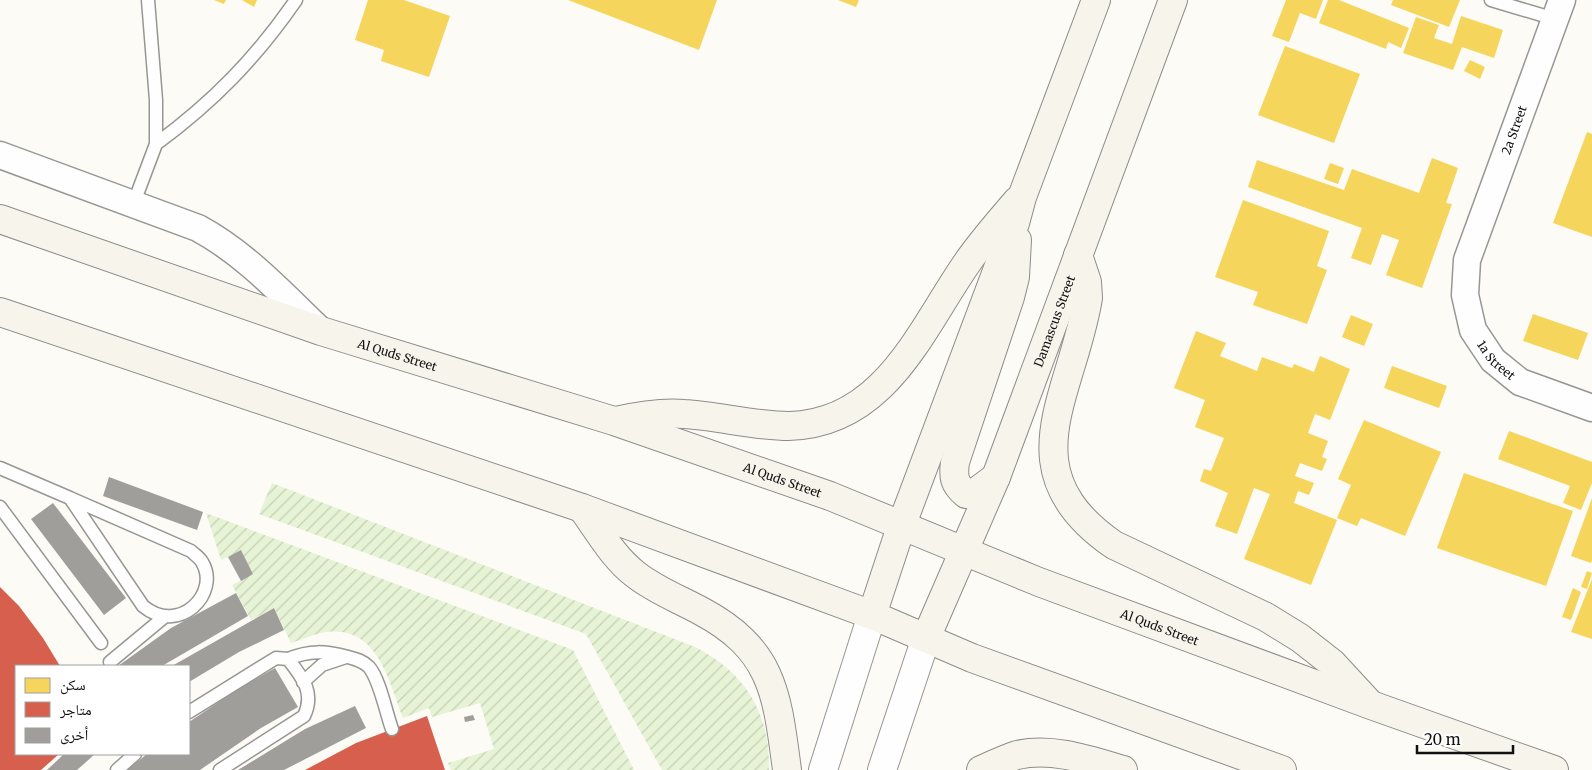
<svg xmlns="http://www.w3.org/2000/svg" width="1592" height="770" viewBox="0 0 1592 770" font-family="Merriweather,'Noto Naskh Arabic',serif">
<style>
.garden{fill:url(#garden-furrows)}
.homes{fill:#f6d55c}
.shops{fill:#d6604d}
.building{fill:#a09e9b}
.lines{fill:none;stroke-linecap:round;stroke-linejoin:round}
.service-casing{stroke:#969694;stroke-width:15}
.minor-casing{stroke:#969694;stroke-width:29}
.tertiary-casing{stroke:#969694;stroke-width:30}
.secondary-casing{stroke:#8d8c8a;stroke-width:30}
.service{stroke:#fffefe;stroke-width:12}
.minor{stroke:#fffefe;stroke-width:26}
.tertiary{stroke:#fffefe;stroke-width:28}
.secondary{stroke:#f6f4eb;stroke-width:28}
.labels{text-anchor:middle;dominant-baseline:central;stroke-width:5;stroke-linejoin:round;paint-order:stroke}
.street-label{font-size:12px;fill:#101010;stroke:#fff}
</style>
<defs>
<pattern id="garden-furrows" width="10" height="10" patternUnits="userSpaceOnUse" patternTransform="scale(1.25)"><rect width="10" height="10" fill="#e7f3d5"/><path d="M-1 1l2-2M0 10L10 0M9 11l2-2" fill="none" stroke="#c5cfb6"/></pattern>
</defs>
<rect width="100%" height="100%" fill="#fcfbf6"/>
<path class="garden" d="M 272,483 L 695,647 C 746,673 770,713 769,770 L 662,770 L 586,634 L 259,514 Z
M 206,513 L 573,650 L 634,770 L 451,770 L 448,763 L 494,749 L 480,703 L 432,717 L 429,708 L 403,718 C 388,679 377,622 321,633 C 311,635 301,640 291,643 L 274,608 L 251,620 L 232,585 L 253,574 L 241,551 L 221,560 Z"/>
<path class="homes" d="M 214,0 L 226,0 L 224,4 Z
M 242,0 L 257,0 L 254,7 Z
M 368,0 L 404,0 L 450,16 L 429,77 L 381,61 L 384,50 L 355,40 Z
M 568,0 L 717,0 L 699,50 Z
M 838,0 L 859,0 L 856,7 Z
M 1286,0 L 1323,0 L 1316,19 L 1300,13 L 1289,42 L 1272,36 Z
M 1328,0 L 1339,0 L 1409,28 L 1401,48 L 1388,42 L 1386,49 L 1319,23 Z
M 1393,0 L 1460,0 L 1449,27 L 1391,5 Z
M 1461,16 L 1503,30 L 1494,58 L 1462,47 L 1453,70 L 1403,53 L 1416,17 L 1439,25 L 1434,38 L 1452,44 Z
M 1285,46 L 1360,74 L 1334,143 L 1258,115 Z
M 1470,60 L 1485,67 L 1480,79 L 1464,71 Z
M 1587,132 L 1592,134 L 1592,237 L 1553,223 Z
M 1432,158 L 1458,168 L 1446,203 L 1452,204 L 1422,288 L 1386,275 L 1399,240 L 1382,234 L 1371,265 L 1351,258 L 1362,228 L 1248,187 L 1257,160 L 1344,190 L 1352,169 L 1419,193 Z
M 1330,163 L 1344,168 L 1338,184 L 1324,179 Z
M 1243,200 L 1329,231 L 1317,266 L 1327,270 L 1307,324 L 1253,305 L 1258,292 L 1215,277 Z
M 1533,314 L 1588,333 L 1578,360 L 1523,341 Z
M 1351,315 L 1373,324 L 1364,346 L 1342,337 Z
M 1196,331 L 1226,343 L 1220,356 L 1257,371 L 1262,357 L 1292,368 L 1294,364 L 1314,372 L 1320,356 L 1350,369 L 1330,420 L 1315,414 L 1308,433 L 1328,441 L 1322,457 L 1327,459 L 1322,471 L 1300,463 L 1295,476 L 1314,483 L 1309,495 L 1298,491 L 1294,503 L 1337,520 L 1311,585 L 1244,559 L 1270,494 L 1254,488 L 1237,534 L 1215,526 L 1228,493 L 1200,481 L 1204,469 L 1211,471 L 1224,438 L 1195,427 L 1205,400 L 1174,388 Z
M 1392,366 L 1447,386 L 1439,408 L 1384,388 Z
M 1364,420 L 1441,452 L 1405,536 L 1361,518 L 1357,526 L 1337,518 L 1351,485 L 1338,479 Z
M 1509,431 L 1592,462 L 1592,483 L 1581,510 L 1563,503 L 1570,486 L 1498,459 Z
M 1464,473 L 1573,511 L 1546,586 L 1437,548 Z
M 1592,498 L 1592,561 L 1591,563 L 1571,556 Z
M 1587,571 L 1592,573 L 1587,589 L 1581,587 Z
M 1592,579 L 1592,639 L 1571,632 Z
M 1573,588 L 1581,592 L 1571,620 L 1562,617 Z"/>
<path class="shops" d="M 0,587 L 19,606 L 43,638 L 60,666 L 16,666 L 16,754 L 59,754 L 41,770 L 0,770 Z
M 427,716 L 445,770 L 305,770 L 356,743 Z"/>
<path class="building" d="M 109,477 L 203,512 L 197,530 L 103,496 Z
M 53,503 L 126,598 L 104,615 L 31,519 Z
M 241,550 L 253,574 L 241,581 L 228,557 Z
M 236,593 L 248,616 L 162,666 L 118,666 L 171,628 Z
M 274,608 L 284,630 L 239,652 L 189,682 L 189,666 L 172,666 Z
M 275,668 L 298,707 L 261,728 L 200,770 L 127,770 L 147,754 L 189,754 L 189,722 L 238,689 Z
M 355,706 L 366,728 L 284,770 L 238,770 L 305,729 Z
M 473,715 L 475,720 L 465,722 L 464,717 Z
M 64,754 L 95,754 L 77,770 L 47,770 Z"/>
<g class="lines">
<g class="service-casing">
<path id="service" d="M 1491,0 L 1555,19
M 156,144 C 213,102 256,58 296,0
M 133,205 L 156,144 L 156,100 L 148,0
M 0,468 L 70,498
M 70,498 L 191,551 C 195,555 200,558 202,562 C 221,593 179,636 143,606 Z
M 0,507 L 101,643
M 288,659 C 310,650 325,651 348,657 C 356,659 363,661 369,667 C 380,680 386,713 392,729
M 110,662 L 163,618
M 303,682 L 322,665 L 346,657
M 189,712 L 276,658 L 288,659 C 303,678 315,693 304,716 L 220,770
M 117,770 L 135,754"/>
</g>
<g class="minor-casing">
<g id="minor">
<path id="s1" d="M 1562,0 L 1467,260 L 1465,295 L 1473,330 L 1493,360 L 1520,382 L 1592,408"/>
<path d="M 0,155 L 198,228 C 246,254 282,294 321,331"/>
</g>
</g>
<g class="tertiary-casing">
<path id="tertiary" d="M 823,770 L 872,615
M 882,770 L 926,638"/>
</g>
<g class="secondary-casing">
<g id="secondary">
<path id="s2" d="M 0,219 L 321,331 L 614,421 L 830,496 L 1039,582 L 1371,705 L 1554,770"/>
<path d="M 1078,255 L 1087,282 L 1088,298 C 1072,396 1006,471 1114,545 L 1266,617 L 1300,638 L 1332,663 L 1368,702"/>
<path d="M 0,312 L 582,508 L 872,615 L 972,658 L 1282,770"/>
<path d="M 616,421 C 638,416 661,412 684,414 C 719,416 754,426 789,426 C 885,424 921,329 967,263 C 982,241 1000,221 1017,201"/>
<path d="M 996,477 L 976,492 L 966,494 C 954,484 953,477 955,462 L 1010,297 L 1015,277 L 1017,240"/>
<path d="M 582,508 C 598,530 613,557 635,574 C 655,590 679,599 701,611 C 774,650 777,695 787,770"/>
<path d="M 872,615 L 902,524 L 1015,223 L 1022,197 L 1096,0"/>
<path id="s3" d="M 926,638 L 996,477 L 1173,0"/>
<path d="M 981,770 C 992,765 1005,759 1017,755 C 1052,747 1089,760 1123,770"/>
</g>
</g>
<use href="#service" class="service"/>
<use href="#minor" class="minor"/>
<use href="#tertiary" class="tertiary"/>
<use href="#secondary" class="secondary"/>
</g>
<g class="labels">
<g class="street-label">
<text transform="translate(1514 130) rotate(-70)">2a Street</text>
<text stroke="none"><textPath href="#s3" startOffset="342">Damascus Street</textPath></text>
<text stroke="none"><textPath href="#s2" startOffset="420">Al Quds Street</textPath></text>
<text stroke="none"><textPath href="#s1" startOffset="386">1a Street</textPath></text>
<text stroke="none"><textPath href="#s2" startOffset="825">Al Quds Street</textPath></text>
<text stroke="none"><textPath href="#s2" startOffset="1230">Al Quds Street</textPath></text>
</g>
</g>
<rect x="15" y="665" width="175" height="90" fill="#ffffff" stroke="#9f9f9f"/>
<rect x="25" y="678" width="25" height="15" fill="#f6d55c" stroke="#9f9f9f"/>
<text x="60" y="690" font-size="15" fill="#101010">سكن</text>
<rect x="25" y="702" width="25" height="15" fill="#d6604d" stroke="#9f9f9f"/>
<text x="60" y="715" font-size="15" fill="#101010">متاجر</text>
<rect x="25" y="728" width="25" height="15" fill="#a09e9b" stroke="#9f9f9f"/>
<text x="60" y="740" font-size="15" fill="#101010">أخرى</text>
<path d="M1417 745v8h96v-8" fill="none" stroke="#101010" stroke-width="2.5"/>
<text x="1424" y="745" font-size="15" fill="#101010" stroke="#ffffff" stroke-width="4" paint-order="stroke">20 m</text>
</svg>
